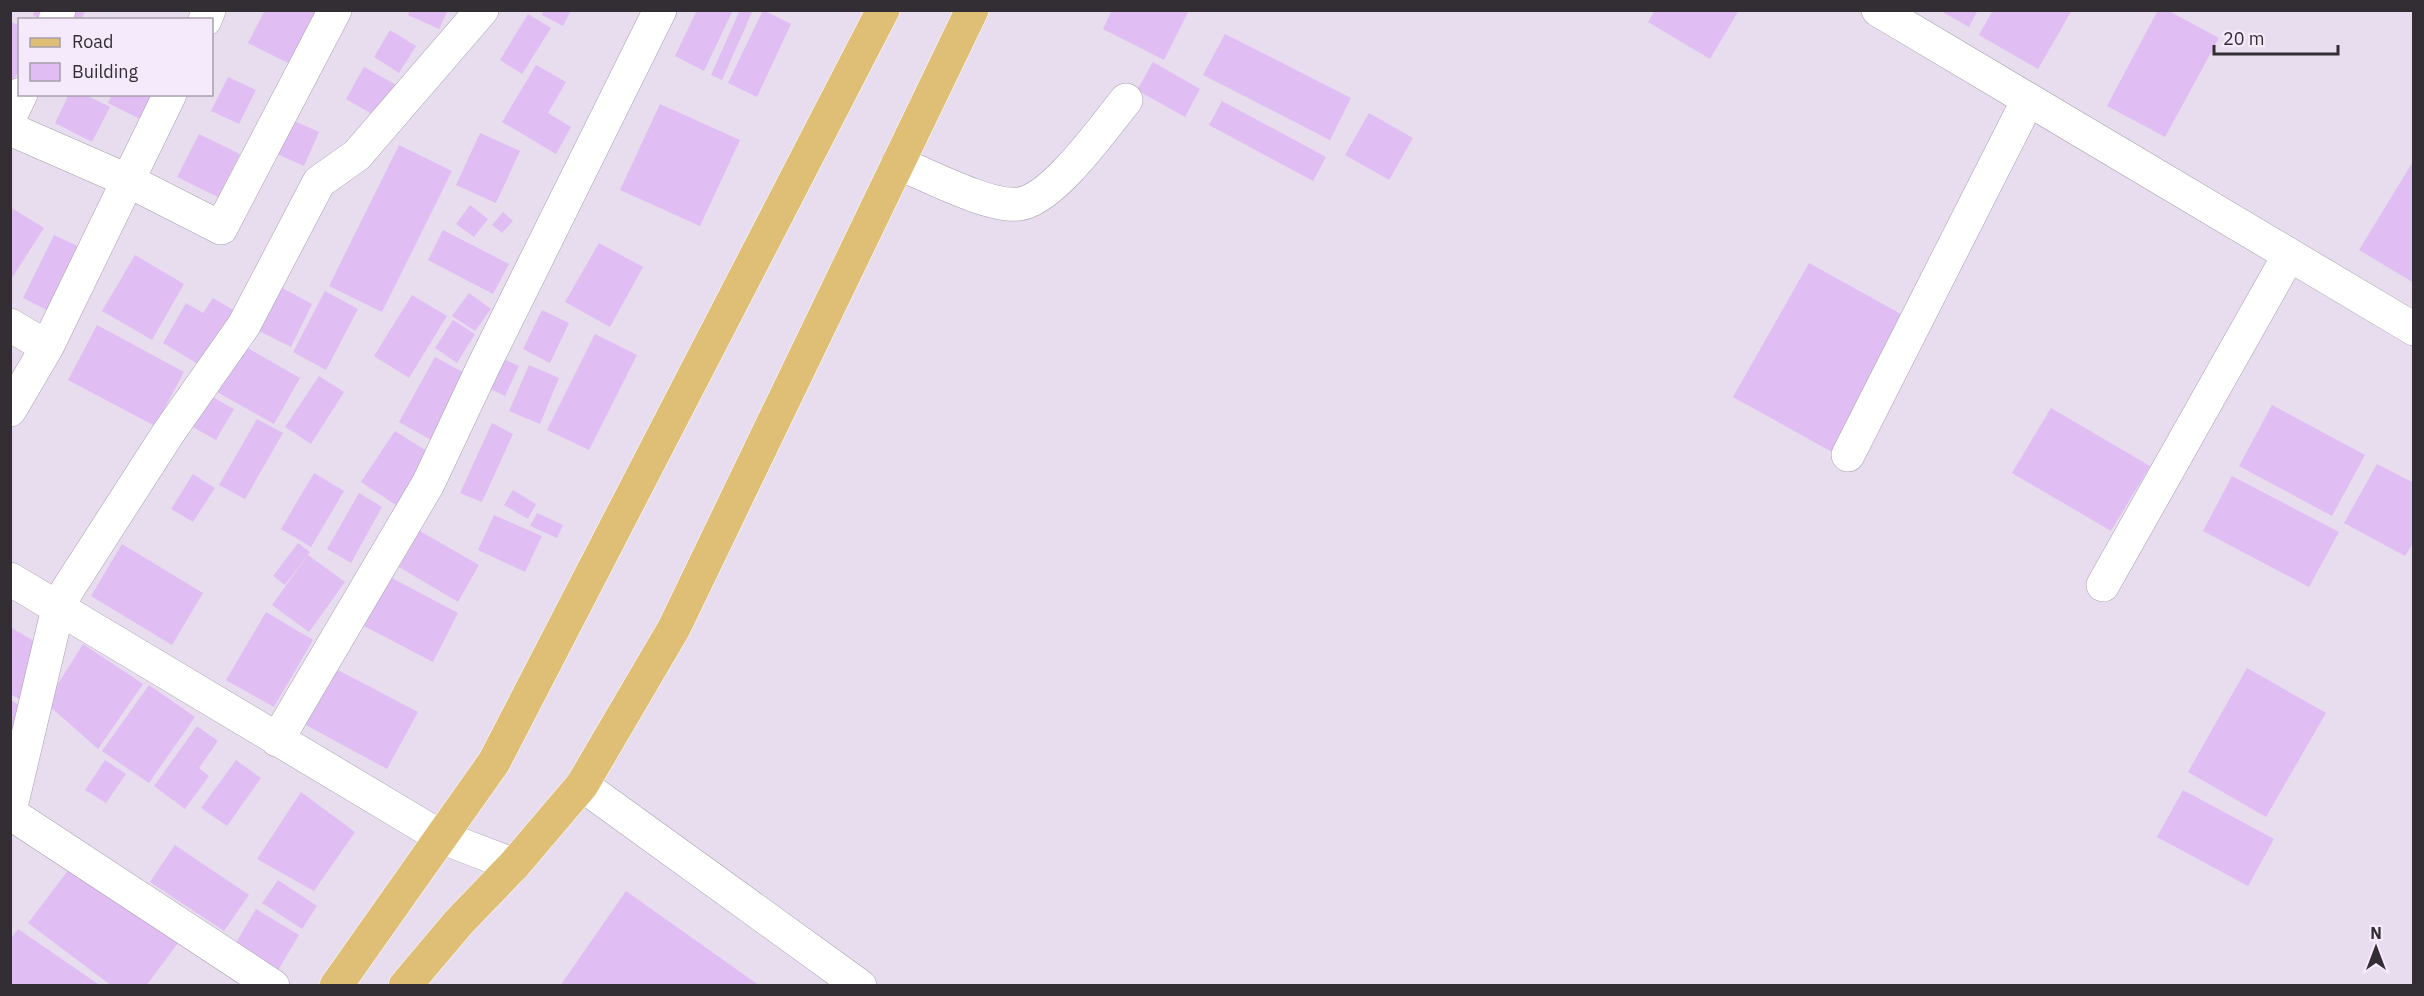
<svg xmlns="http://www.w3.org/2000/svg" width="2424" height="996" viewBox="0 0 2424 996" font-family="'IBM Plex Sans',sans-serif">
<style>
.building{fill:#e0bdf3}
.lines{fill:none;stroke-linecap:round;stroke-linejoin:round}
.minor-casing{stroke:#a89eae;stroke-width:34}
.major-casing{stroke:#fff;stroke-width:34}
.minor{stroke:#fff;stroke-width:33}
.major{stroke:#debf75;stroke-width:33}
</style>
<rect width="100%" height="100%" fill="#e8ddee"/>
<path class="building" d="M 35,10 L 86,10 L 80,20 L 42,20 L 33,15 Z
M 265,10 L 351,10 L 316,77 L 248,43 Z
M 410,10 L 448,10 L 439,29 L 408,15 Z
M 544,10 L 571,10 L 563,26 L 542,15 Z
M 697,10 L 733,10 L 704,71 L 675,56 Z
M 740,10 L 753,10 L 722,80 L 711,75 Z
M 763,10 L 791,24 L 757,97 L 728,83 Z
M 1112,10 L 1189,10 L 1164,60 L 1103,29 Z
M 1655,10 L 1739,10 L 1710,59 L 1648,22 Z
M 1939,10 L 1978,10 L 1969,27 Z
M 1993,10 L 2072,10 L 2038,69 L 1979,35 Z
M 2158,10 L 2167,10 L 2219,38 L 2165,137 L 2107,106 Z
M 528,14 L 551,28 L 522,74 L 500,60 Z
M 10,21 L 20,26 L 20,70 L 10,84 Z
M 390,30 L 416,46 L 399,73 L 374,57 Z
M 1225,34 L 1351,98 L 1330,140 L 1203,75 Z
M 1153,62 L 1200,89 L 1185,117 L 1137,90 Z
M 536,65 L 566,82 L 548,113 L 571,127 L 556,154 L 502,122 Z
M 364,67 L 398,86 L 379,118 L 346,99 Z
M 228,77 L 256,90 L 239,124 L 211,111 Z
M 69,94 L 84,94 L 110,107 L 92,142 L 55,123 Z
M 112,94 L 155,94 L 142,120 L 108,103 Z
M 1222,101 L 1326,157 L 1313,181 L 1209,125 Z
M 660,104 L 740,140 L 700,226 L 620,190 Z
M 272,111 L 319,132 L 304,166 L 257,145 Z
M 1369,113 L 1413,138 L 1389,180 L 1345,155 Z
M 480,133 L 520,151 L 496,203 L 456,185 Z
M 199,134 L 240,154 L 218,197 L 177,177 Z
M 399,145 L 452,171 L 382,312 L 329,286 Z
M 2414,160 L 2414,283 L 2359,250 Z
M 470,205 L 488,219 L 474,237 L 456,224 Z
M 10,207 L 44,228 L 10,281 Z
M 503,212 L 513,221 L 502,233 L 492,225 Z
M 443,230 L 509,264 L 493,294 L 428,260 Z
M 54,235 L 84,249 L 53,313 L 23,298 Z
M 599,243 L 643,267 L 610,327 L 565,302 Z
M 135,255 L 184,284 L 152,340 L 102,311 Z
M 1809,263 L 1908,318 L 1832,452 L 1733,397 Z
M 275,284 L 312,304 L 291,347 L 253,328 Z
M 325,291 L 358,309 L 326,370 L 293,352 Z
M 469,293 L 491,309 L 475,331 L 452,316 Z
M 412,295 L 447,316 L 409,378 L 374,356 Z
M 213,298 L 235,311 L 203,367 L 163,343 L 186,303 L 203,313 Z
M 542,310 L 569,323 L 550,363 L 523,349 Z
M 453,320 L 475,334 L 457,363 L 435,348 Z
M 97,325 L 184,372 L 155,426 L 68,380 Z
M 595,334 L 637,355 L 589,450 L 547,430 Z
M 244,346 L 300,378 L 274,424 L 217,392 Z
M 435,357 L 470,376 L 433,441 L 399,422 Z
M 504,359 L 519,366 L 505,396 L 491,389 Z
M 529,365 L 559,378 L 540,424 L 509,411 Z
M 319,376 L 344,392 L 311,444 L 285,427 Z
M 209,395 L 234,409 L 216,440 L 191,426 Z
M 2272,405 L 2365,455 L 2332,516 L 2239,466 Z
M 2051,408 L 2150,466 L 2111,531 L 2012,473 Z
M 257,419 L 283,433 L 245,499 L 219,485 Z
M 492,423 L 513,434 L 482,502 L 460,493 Z
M 395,431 L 433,455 L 399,507 L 361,482 Z
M 2377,464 L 2414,483 L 2414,542 L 2405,556 L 2344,523 Z
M 314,473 L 344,491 L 311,547 L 281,529 Z
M 193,474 L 215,488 L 193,522 L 171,509 Z
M 2232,476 L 2339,532 L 2309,587 L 2203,531 Z
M 513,490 L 536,504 L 528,519 L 504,505 Z
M 359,493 L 382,507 L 351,563 L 327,549 Z
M 537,513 L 563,525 L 557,538 L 530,526 Z
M 494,515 L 542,536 L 525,572 L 478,550 Z
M 420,531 L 479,565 L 458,602 L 399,567 Z
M 298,543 L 310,552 L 285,585 L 273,576 Z
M 122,544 L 203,593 L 172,645 L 91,596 Z
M 308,555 L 345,582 L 309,632 L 272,605 Z
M 390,577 L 458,613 L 433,662 L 364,626 Z
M 266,612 L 313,640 L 274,707 L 226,680 Z
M 10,627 L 51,651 L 21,700 L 10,694 Z
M 83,644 L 143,684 L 98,749 L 46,703 Z
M 334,668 L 418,712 L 387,769 L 304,724 Z
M 2247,668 L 2326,713 L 2266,817 L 2188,772 Z
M 149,685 L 195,717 L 149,783 L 102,751 Z
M 10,699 L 26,710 L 10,733 Z
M 197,726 L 218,741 L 199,768 L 209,776 L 185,809 L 154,786 Z
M 105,760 L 126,774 L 106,803 L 85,790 Z
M 236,760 L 261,778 L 227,826 L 201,808 Z
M 2183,790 L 2274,839 L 2248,886 L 2157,837 Z
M 301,792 L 355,832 L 314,891 L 257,859 Z
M 175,845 L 249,895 L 224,931 L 150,882 Z
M 76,860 L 181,939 L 146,986 L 112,986 L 28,923 Z
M 278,880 L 317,906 L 302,929 L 262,903 Z
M 626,891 L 760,986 L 560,986 Z
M 256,909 L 299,935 L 277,972 L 234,946 Z
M 18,929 L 101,986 L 10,986 L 10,940 Z"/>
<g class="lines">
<g class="minor-casing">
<path id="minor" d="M 1878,10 L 2414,329
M 55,20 L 59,10
M 205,20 L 209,10
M 10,117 L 21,94
M 10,129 L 129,181 L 221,228 L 335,10
M 898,163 C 927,175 990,208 1019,204 C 1053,200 1104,127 1126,100
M 10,325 L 47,347
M 10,410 L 47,347 L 170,94
M 1848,455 L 2028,100
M 10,579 L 441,837 L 514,865
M 2103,585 L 2289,255
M 277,740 L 428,484 L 484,365 L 660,10
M 582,785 L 860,986
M 10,811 L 58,608 L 68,589 L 169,432 L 244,325 L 319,182 L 357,155 L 482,10
M 10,813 L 273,986"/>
</g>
<g class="major-casing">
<path id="major" d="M 336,986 L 494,762 L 883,10
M 405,986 L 459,922 L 514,865 L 582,785 L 674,628 L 972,10"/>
</g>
<use href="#minor" class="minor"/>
<use href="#major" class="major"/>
</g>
<rect width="2424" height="996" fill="none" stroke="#322e34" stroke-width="24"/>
<rect x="18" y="18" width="195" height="78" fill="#f5eafb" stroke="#a79fab" stroke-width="1.5"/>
<rect x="30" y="38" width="30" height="9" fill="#debf75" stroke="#a79fab" stroke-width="1.5"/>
<text x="72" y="48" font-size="18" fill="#322e34">Road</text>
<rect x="30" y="63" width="30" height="18" fill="#e0bdf3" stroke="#a79fab" stroke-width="1.5"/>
<text x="72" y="78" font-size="18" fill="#322e34">Building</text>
<g transform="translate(2376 948)" stroke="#f5eafb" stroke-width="4.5" paint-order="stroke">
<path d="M0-4.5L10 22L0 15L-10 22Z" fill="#322e34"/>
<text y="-9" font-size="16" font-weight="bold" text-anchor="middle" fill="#322e34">N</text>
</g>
<path d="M2214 45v9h124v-9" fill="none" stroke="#322e34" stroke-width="3"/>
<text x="2223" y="45" font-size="18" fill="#322e34" stroke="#f5eafb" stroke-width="4.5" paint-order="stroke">20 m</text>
</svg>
